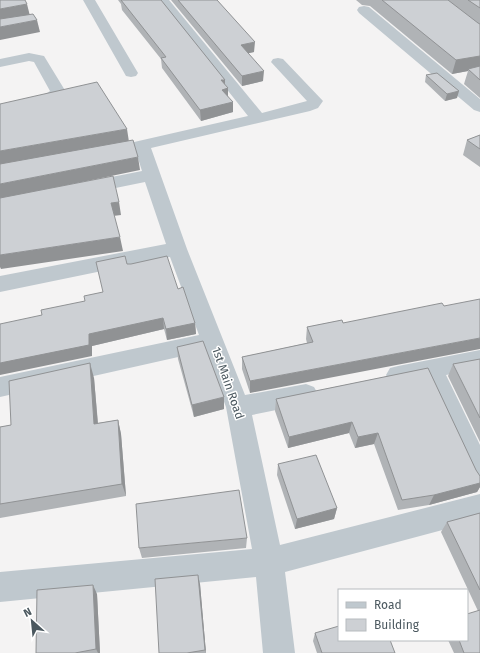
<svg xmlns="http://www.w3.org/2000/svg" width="480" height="653" viewBox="0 0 480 653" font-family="'Fira Sans',sans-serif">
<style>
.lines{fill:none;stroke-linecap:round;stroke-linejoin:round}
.minor{fill:#bfc8ce;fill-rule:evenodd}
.wall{fill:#b0b3b6}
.shaded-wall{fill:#909294}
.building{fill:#cdd0d4;stroke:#909294}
.labels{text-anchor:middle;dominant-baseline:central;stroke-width:3;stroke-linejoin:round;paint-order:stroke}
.street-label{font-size:12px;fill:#4b585f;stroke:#fff}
</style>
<rect width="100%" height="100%" fill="#f4f3f3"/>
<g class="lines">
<path class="minor" d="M 83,0 L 95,0 L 138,73 L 136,76 L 131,77 L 126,76 Z
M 156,0 L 169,0 L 262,113 L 307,101 L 271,62 L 273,59 L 278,58 L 283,59 L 323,101 L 318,108 L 310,111 L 151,148 L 187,249 L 245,395 L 306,384 L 314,387 L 318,394 L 314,401 L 306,404 L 252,415 L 280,545 L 480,494 L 480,520 L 285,572 L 295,653 L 263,653 L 256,577 L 0,602 L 0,572 L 252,549 L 226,407 L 205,351 L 0,397 L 0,377 L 199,335 L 170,257 L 0,292 L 0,276 L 166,244 L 145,182 L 86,194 L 80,192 L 77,188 L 80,184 L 86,182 L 142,171 L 136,152 L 127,154 L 121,153 L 118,149 L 121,145 L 248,116 Z
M 364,6 L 369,7 L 480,99 L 480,112 L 474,110 L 359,13 L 357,10 L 359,7 Z
M 29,53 L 44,56 L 66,92 L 55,102 L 0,117 L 0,107 L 43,96 L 50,91 L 34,62 L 29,61 L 0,67 L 0,59 Z
M 480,350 L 480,368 L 446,375 L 480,445 L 480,484 L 471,480 L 424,379 L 398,384 L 390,382 L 386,375 L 390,368 L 398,366 Z"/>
</g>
<path class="wall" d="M 118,0 L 161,0 L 225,80 L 225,85 L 228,88 L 228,96 L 233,112 L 201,121 L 162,68 L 161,59 L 122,10 L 121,4 Z
M 171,0 L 217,0 L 254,52 L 248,53 L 263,81 L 242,86 Z
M 356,0 L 480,0 L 480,98 L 464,84 L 468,71 L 452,74 L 370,6 L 362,5 Z
M 426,75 L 457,98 L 445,101 L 425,82 Z
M 480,135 L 480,167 L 463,155 L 467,140 Z
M 127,264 L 178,289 L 195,323 L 196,334 L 167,340 L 164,329 L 92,346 L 92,356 L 85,301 L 103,292 Z
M 342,320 L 250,393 L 242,369 L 242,357 L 307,343 L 306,339 L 307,327 Z
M 177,347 L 224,409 L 194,417 L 178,359 Z
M 480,359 L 480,442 L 448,376 L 453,364 Z
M 428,368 L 476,470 L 480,476 L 480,487 L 477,492 L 429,505 L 398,510 L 374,444 L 355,448 L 349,433 L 288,448 L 275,411 L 276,399 Z
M 94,378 L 98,423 L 118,420 L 121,434 L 126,496 L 0,518 L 0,427 L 11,425 Z
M 278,464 L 337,508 L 334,519 L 295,529 L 277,475 Z
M 480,513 L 480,653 L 454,653 L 448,640 L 467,640 L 478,611 L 441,532 L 447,522 Z
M 247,538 L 246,548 L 142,558 L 139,548 Z
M 200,584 L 206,653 L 159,653 Z
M 97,594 L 100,653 L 36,653 Z
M 315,633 L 395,653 L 317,653 L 313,641 Z"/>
<path class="shaded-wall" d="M 27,4 L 30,16 L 0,21 L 0,9 Z
M 37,20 L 40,32 L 0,40 L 0,27 Z
M 255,42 L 254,52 L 241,55 L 241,45 Z
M 480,56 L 480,69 L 468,69 L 468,71 L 452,74 L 456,60 Z
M 264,71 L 263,81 L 242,86 L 242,76 Z
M 221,80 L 225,80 L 225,89 L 228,88 L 228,99 L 223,100 Z
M 459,91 L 457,98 L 445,101 L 447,94 Z
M 233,102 L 233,112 L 201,121 L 200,110 Z
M 127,129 L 129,142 L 0,165 L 0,151 Z
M 138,157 L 140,170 L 0,199 L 0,184 Z
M 119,202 L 121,215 L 113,216 L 111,203 Z
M 120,237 L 123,251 L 1,269 L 0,267 L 0,255 Z
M 163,318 L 164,329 L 92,346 L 92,356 L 0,375 L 0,363 L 89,334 Z
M 195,323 L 196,334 L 167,340 L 166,329 Z
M 480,338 L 480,349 L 250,393 L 250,381 Z
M 90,363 L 94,378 L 99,438 L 94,424 Z
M 224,397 L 224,409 L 194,417 L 192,405 Z
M 118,420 L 121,434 L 126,496 L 122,484 Z
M 352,422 L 349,433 L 288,448 L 289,437 Z
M 378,433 L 374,444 L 355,448 L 358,437 Z
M 480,483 L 480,487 L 477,492 L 429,505 L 434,495 Z
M 337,508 L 334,519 L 295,529 L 297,519 Z
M 198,575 L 200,584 L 206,653 L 205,650 Z
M 93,585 L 97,594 L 100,653 L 98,653 L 96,649 Z"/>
<path class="building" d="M 0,0 L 25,0 L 27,4 L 0,9 Z
M 121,0 L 161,0 L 225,80 L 221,80 L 228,88 L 222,90 L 233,102 L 200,110 L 161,58 L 166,57 Z
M 178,0 L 217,0 L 255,42 L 241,45 L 264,71 L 242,76 Z
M 382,0 L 448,0 L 478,23 L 480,24 L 480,56 L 456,60 Z
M 468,0 L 480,0 L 480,8 Z
M 33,14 L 37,20 L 0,27 L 0,19 Z
M 480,66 L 480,80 L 468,69 Z
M 437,73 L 459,91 L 447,94 L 426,75 Z
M 97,82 L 127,129 L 0,151 L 0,104 Z
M 480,135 L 480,149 L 467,140 Z
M 133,140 L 138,157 L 0,184 L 0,164 Z
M 113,176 L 119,202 L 111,203 L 120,237 L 0,255 L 0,198 Z
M 125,256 L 127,264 L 131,264 L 167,256 L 178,289 L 183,287 L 195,323 L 166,329 L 163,318 L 89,334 L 89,345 L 0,363 L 0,324 L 42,315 L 41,310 L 85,301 L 84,296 L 103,292 L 96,262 Z
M 480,299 L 480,338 L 250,381 L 242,357 L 313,342 L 307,327 L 342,320 L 343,323 L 442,303 L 444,306 Z
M 203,341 L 224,397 L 192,405 L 177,347 Z
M 480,359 L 480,418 L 453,364 Z
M 90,363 L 94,424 L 118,420 L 122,484 L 0,504 L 0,427 L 11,425 L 9,381 Z
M 428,368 L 476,470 L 480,476 L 480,483 L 434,495 L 402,500 L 378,433 L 358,437 L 352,422 L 289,437 L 276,399 Z
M 316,455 L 337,508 L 297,519 L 278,464 Z
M 239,490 L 247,538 L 139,548 L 136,504 Z
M 480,513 L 480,590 L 447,522 Z
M 198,575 L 205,650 L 187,653 L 159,653 L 155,579 Z
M 93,585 L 96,649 L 75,653 L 36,653 L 37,590 Z
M 480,610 L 480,653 L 464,653 L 459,640 L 467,640 L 467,614 Z
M 339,626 L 339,640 L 390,640 L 395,653 L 322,653 L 315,633 Z"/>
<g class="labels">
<g class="street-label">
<text transform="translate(228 383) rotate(71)">1st Main Road</text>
</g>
</g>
<rect x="338" y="589" width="130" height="52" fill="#ffffff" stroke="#b7bcbf"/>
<rect x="346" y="602" width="20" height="6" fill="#bfc8ce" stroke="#b7bcbf"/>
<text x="374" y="609" font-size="12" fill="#4b585f">Road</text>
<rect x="346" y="619" width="20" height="12" fill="#cdd0d4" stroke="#b7bcbf"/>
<text x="374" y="629" font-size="12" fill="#4b585f">Building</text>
<g transform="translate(32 621) rotate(333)" stroke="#ffffff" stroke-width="3" paint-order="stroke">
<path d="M0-3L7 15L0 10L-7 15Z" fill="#4b585f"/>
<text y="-6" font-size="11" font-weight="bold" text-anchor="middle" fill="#4b585f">N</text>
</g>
</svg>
